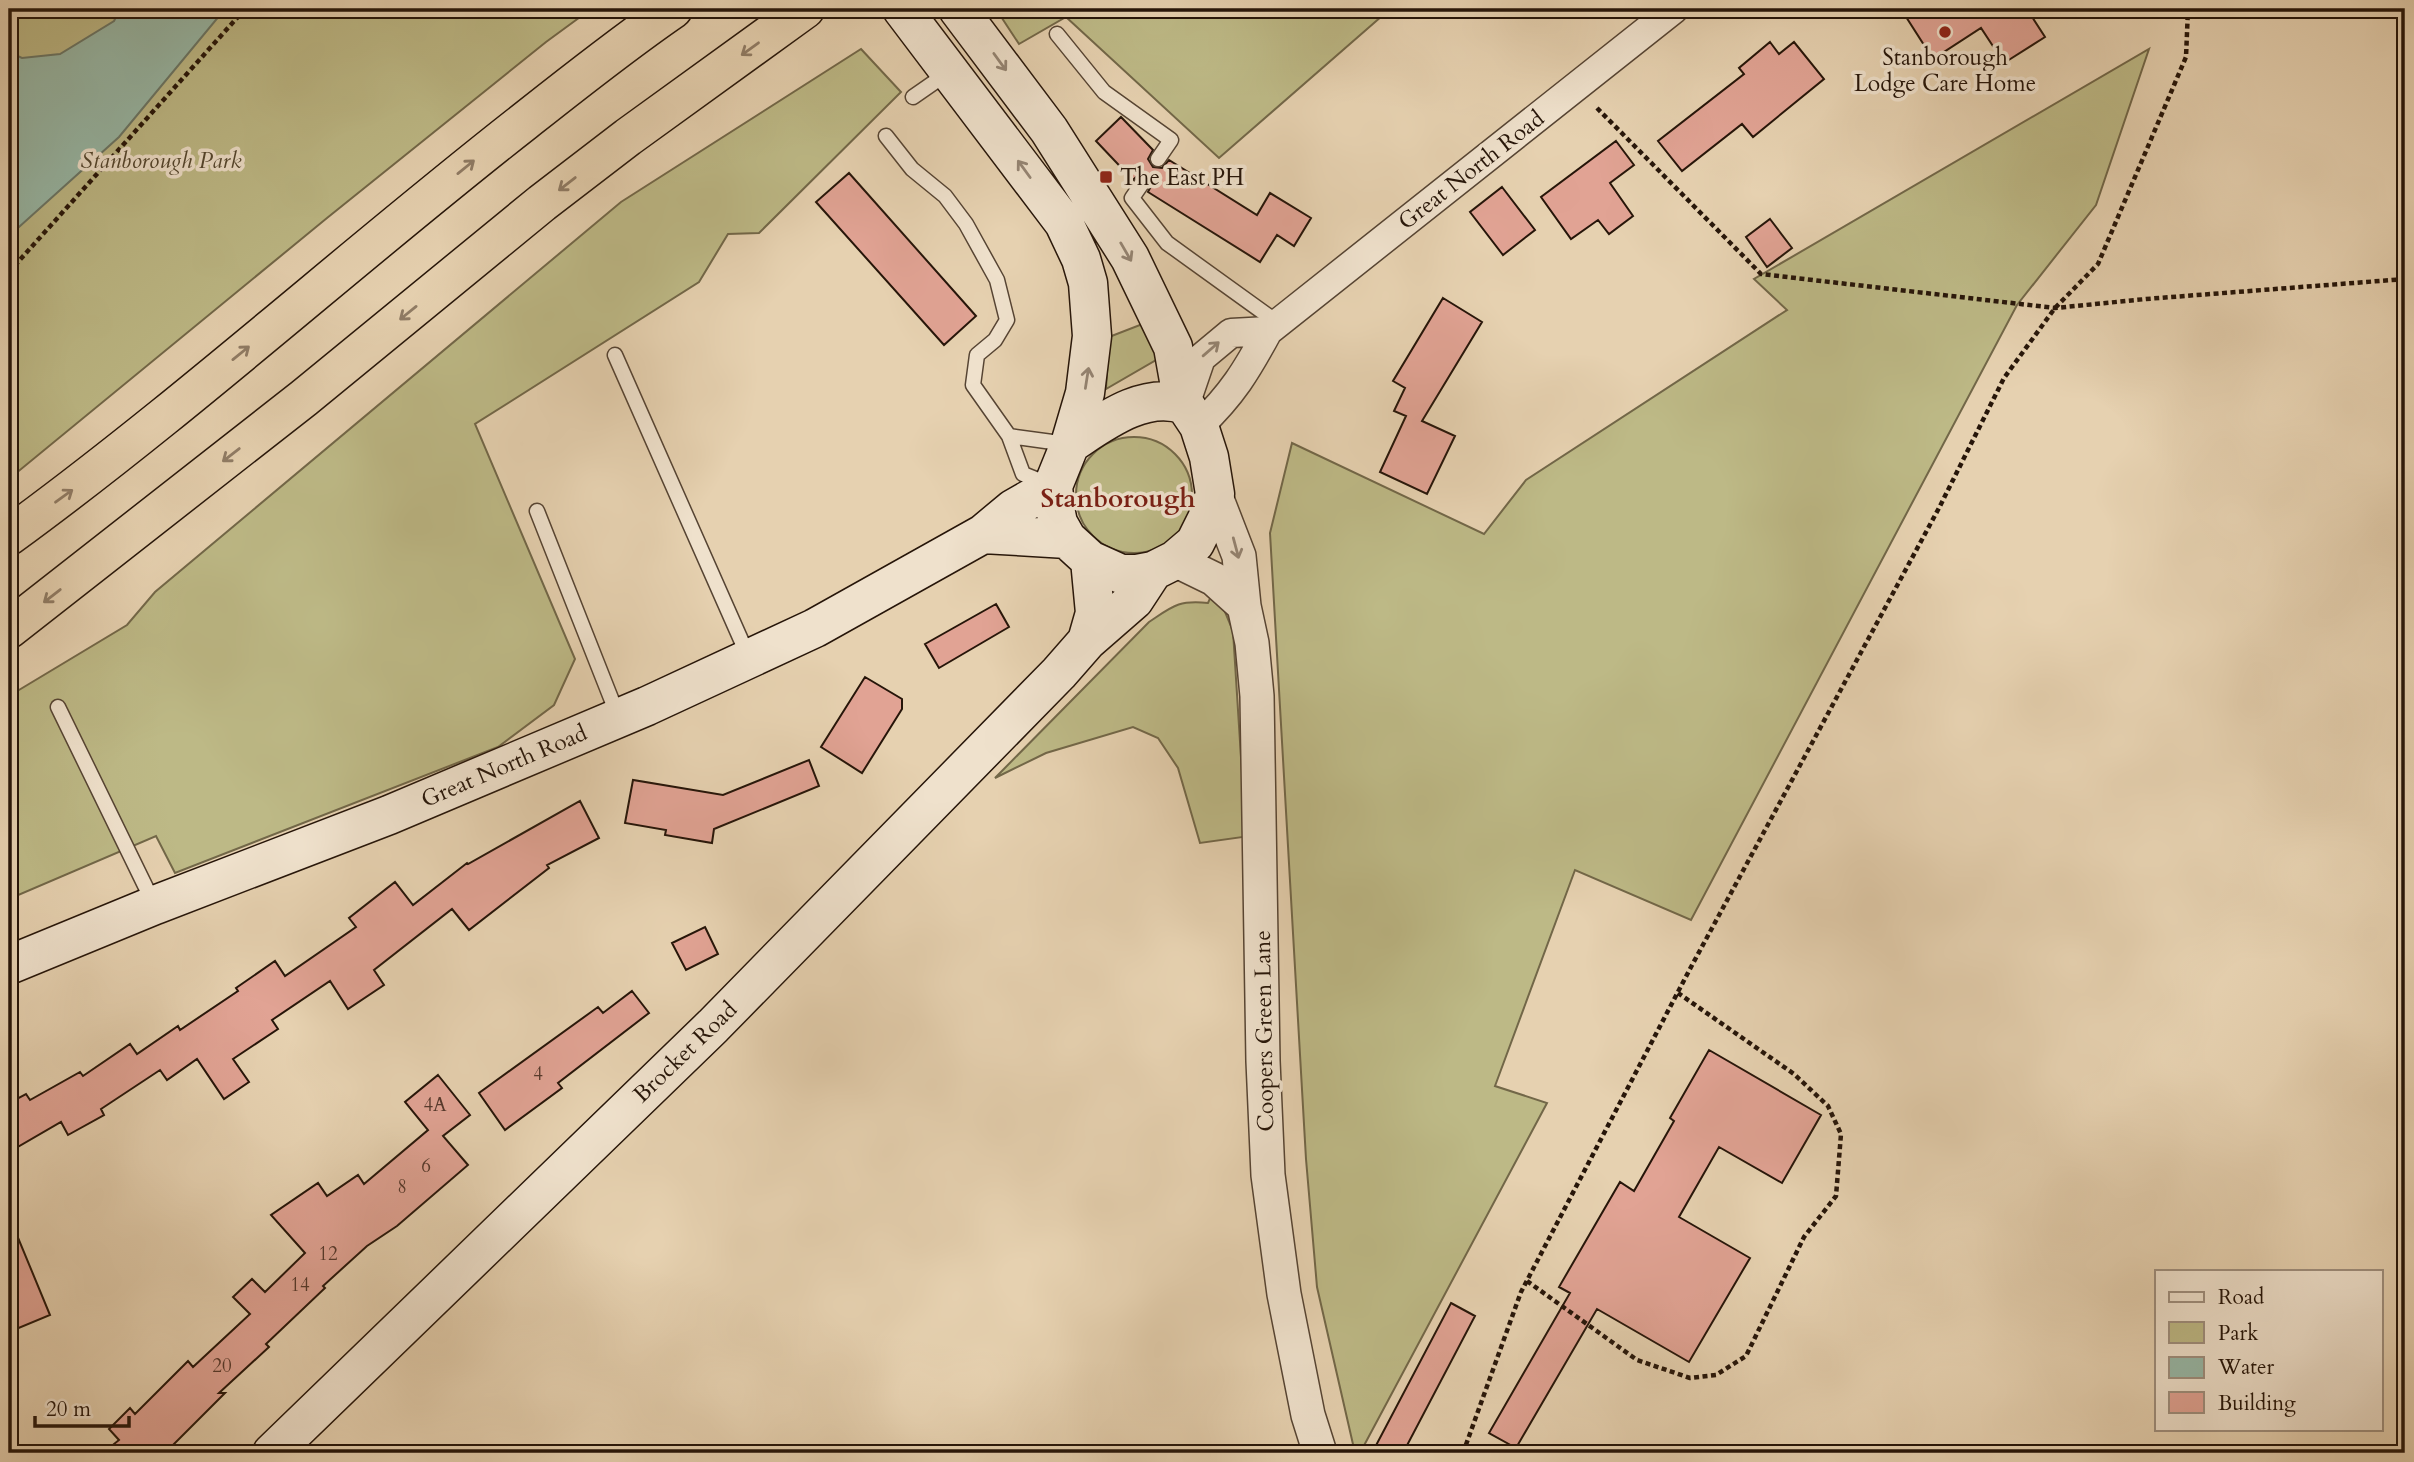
<svg xmlns="http://www.w3.org/2000/svg" width="2414" height="1462" viewBox="0 0 2414 1462" font-family="Cardo,serif">
<style>
.green{fill:#bdb986;stroke:#726748;stroke-width:2}
.water{fill:#97b8a7;stroke:#6a7768;stroke-width:2}
.building{fill:#e1a394;stroke:#261509;stroke-width:2}
.lines{fill:none;stroke-linecap:round;stroke-linejoin:round}
.service-casing{stroke:#564433;stroke-width:17}
.minor-casing{stroke:#564433;stroke-width:31}
.tertiary-casing{stroke:#564433;stroke-width:36}
.secondary-casing{stroke:#261509;stroke-width:41}
.motorway-casing{stroke:#261509;stroke-width:41}
.path{stroke:#261509;stroke-width:4.5;stroke-dasharray:5 3.5;stroke-linecap:butt}
.service{stroke:#efe1cc;stroke-width:14}
.minor{stroke:#efe1cc;stroke-width:28}
.tertiary{stroke:#efe1cc;stroke-width:33}
.secondary{stroke:#efe1cc;stroke-width:38}
.motorway{stroke:#e6d1b0;stroke-width:38}
.oneway{stroke:#907c65}
.oneway2{stroke:#958574}
.poi-dot{fill:#8f2418;stroke:#efe1cc;stroke-width:2.5}
.labels{text-anchor:middle;dominant-baseline:central;stroke-width:7;stroke-linejoin:round;paint-order:stroke}
.number-label{font-size:19px;fill:#55382c}
.poi-label{font-size:23px;fill:#261509;stroke:#efe1cc}
.park-label{font-size:23px;font-style:italic;fill:#53462e;stroke:#efe1cc}
.street-label{font-size:23px;fill:#261509;stroke:#efe1cc}
.quarter-label{font-size:26px;font-weight:bold;fill:#7a1f14;stroke:#efe1cc}
</style>
<rect width="100%" height="100%" fill="#e6d1b0"/>
<filter id="stains"><feTurbulence type="fractalNoise" baseFrequency=".00286" numOctaves="4"/><feColorMatrix values="0 0 0 0 .2 0 0 0 0 .09 0 0 0 0 .02 0 0 0 .5 -.17"/></filter>
<radialGradient id="worn" r=".72"><stop offset=".6" stop-color="#630" stop-opacity="0"/><stop offset="1" stop-color="#630" stop-opacity=".3"/></radialGradient>
<path class="green" d="M 9,9 L 591,9 L 546,42 L 327,218 L 9,479 Z
M 996,9 L 1390,9 L 1219,158 L 1066,17 L 1019,44 Z
M 861,49 L 901,92 L 759,233 L 728,234 L 699,282 L 475,424 L 575,659 L 554,705 L 498,747 L 175,873 L 156,836 L 9,899 L 9,696 L 127,625 L 155,592 L 621,202 Z
M 2149,49 L 2096,205 L 2017,305 L 1691,920 L 1575,870 L 1495,1086 L 1547,1103 L 1360,1453 L 1355,1453 L 1317,1287 L 1306,1159 L 1270,533 L 1292,443 L 1484,534 L 1526,480 L 1787,310 L 1754,279 Z
M 1145,323 L 1159,353 L 1156,360 L 1106,389 L 1109,337 Z
M1076 495a58 58 0 1 1 116 0a58 58 0 1 1-116 0Z
M 1212,594 L 1223,607 L 1233,631 L 1243,789 L 1243,837 L 1200,843 L 1178,768 L 1158,738 L 1133,727 L 1046,753 L 995,778 L 1149,622 C 1173,606 1178,600 1208,603 Z"/>
<path class="water" d="M 120,9 L 225,9 L 119,137 L 9,236 L 9,52 L 22,58 L 60,54 L 114,21 Z"/>
<path class="building" d="M 1901,9 L 2027,9 L 2045,37 L 2004,63 L 1981,28 L 1933,59 Z
M 1770,42 L 1779,54 L 1794,42 L 1824,79 L 1753,137 L 1742,124 L 1682,171 L 1658,141 L 1744,74 L 1739,68 Z
M 1121,117 L 1153,150 L 1148,159 L 1153,167 L 1162,168 L 1169,160 L 1257,215 L 1270,193 L 1311,218 L 1294,246 L 1277,235 L 1260,262 L 1148,192 L 1153,182 L 1149,175 L 1140,173 L 1133,180 L 1096,141 Z
M 1616,141 L 1634,165 L 1610,183 L 1633,216 L 1609,234 L 1598,220 L 1571,239 L 1541,197 Z
M 849,173 L 976,316 L 944,345 L 816,202 Z
M 1502,187 L 1535,230 L 1503,255 L 1470,212 Z
M 1770,219 L 1792,248 L 1767,267 L 1746,237 Z
M 1443,298 L 1482,322 L 1422,421 L 1455,436 L 1427,494 L 1380,472 L 1406,416 L 1394,411 L 1405,388 L 1393,381 Z
M 996,604 L 1009,627 L 939,668 L 925,644 Z
M 865,677 L 902,699 L 902,709 L 862,773 L 821,747 Z
M 809,760 L 819,786 L 714,829 L 712,843 L 665,835 L 666,830 L 625,823 L 633,780 L 723,795 Z
M 580,801 L 599,838 L 547,865 L 549,868 L 469,930 L 452,909 L 374,970 L 384,985 L 348,1009 L 330,981 L 272,1020 L 278,1029 L 233,1059 L 249,1082 L 224,1099 L 197,1059 L 167,1080 L 160,1070 L 101,1109 L 104,1115 L 68,1135 L 61,1122 L 9,1152 L 9,1103 L 26,1094 L 30,1100 L 80,1072 L 83,1076 L 130,1044 L 137,1054 L 178,1026 L 180,1030 L 238,991 L 236,988 L 275,961 L 285,976 L 356,927 L 349,918 L 395,882 L 413,905 L 467,863 L 468,864 Z
M 705,927 L 718,954 L 686,970 L 672,943 Z
M 632,991 L 649,1013 L 558,1083 L 562,1088 L 505,1130 L 479,1093 L 598,1007 L 603,1013 Z
M 1709,1050 L 1821,1115 L 1782,1183 L 1719,1147 L 1679,1217 L 1750,1258 L 1689,1362 L 1597,1309 L 1516,1448 L 1489,1433 L 1570,1293 L 1559,1287 L 1620,1182 L 1634,1191 L 1674,1121 L 1670,1118 Z
M 438,1075 L 470,1115 L 443,1136 L 468,1165 L 397,1226 L 367,1246 L 323,1286 L 325,1288 L 266,1344 L 269,1347 L 219,1393 L 225,1393 L 165,1453 L 103,1453 L 119,1440 L 109,1429 L 130,1408 L 135,1414 L 188,1361 L 193,1367 L 250,1314 L 233,1297 L 252,1279 L 265,1292 L 305,1253 L 271,1215 L 318,1183 L 327,1196 L 358,1175 L 364,1184 L 428,1130 L 405,1102 Z
M 9,1216 L 50,1315 L 9,1332 Z
M 1451,1303 L 1475,1316 L 1403,1453 L 1372,1453 Z"/>
<g class="lines">
<g class="service-casing">
<path id="service" d="M 1057,34 L 1104,92 L 1171,140 L 1158,159
M 913,97 L 949,72
M 886,136 L 912,169 L 945,196 L 966,224 L 997,280 L 1007,320 L 995,340 L 977,355 L 973,385 L 1009,436 L 1023,474 L 1048,484
M 1143,182 L 1132,198 L 1167,243 L 1278,323
M 615,355 L 749,658
M 1009,436 L 1067,444
M 537,511 L 618,716
M 58,707 L 154,904"/>
</g>
<g class="minor-casing">
<path id="minor" d="M 1185,405 L 1201,358 L 1231,333 L 1268,331
M 1199,426 C 1232,395 1247,370 1268,331 L 1674,9"/>
</g>
<g class="tertiary-casing">
<path id="tertiary" d="M 1215,494 L 1239,556 L 1244,606 L 1252,643 L 1257,696 L 1263,1061 L 1268,1175 L 1284,1294 L 1308,1415 L 1320,1453
M 1175,560 L 1214,579 L 1244,606"/>
</g>
<g class="secondary-casing">
<path id="secondary" d="M 902,9 L 1064,223 L 1081,259 L 1088,283 L 1092,336 L 1085,393 L 1070,444 L 1053,486 L 1055,508 L 1058,523 L 1067,539 L 1090,560 L 1121,574 L 1137,574 L 1153,571 L 1175,560 L 1195,543 L 1207,519 L 1215,494 L 1209,457 L 1199,426 L 1185,405 C 1144,390 1102,423 1070,444
M 958,9 L 1049,130 L 1130,258 L 1173,347 L 1183,403
M 983,534 L 1067,539
M 1087,641 L 1095,613 L 1090,560
M 9,965 L 155,905 L 389,815 L 647,706 L 815,628 L 983,534 L 1013,509 L 1053,486
M 272,1453 L 713,1026 L 1059,673 L 1087,641 L 1134,600 L 1153,571"/>
</g>
<g class="motorway-casing">
<path id="motorway" d="M 9,536 C 187,406 351,257 525,121 C 573,83 622,44 673,9
M 9,629 L 304,398 L 542,203 L 628,137 L 805,9"/>
</g>
<path class="path" d="M 1597,108 L 1761,274 L 2055,308 L 2146,299 L 2405,279
M 9,272 L 245,9
M 1527,1281 L 1637,1360 L 1690,1378 L 1716,1375 L 1746,1356 L 1804,1237 L 1836,1196 L 1841,1134 L 1828,1106 L 1794,1074 L 1678,993
M 1463,1453 L 1521,1292 L 1691,967 L 1939,508 L 2004,378 L 2055,308 L 2098,264 L 2186,57 L 2188,9"/>
<use href="#service" class="service"/>
<use href="#minor" class="minor"/>
<use href="#tertiary" class="tertiary"/>
<use href="#secondary" class="secondary"/>
<use href="#motorway" class="motorway"/>
</g>
<defs><path id="oneway-shaft" d="M-6 0H5M1.5-3L5.5 0L1.5 3" fill="none" stroke-width="1.6" stroke-linecap="round" stroke-linejoin="round" transform="scale(1.75)"/></defs>
<g class="oneway">
<use href="#oneway-shaft" transform="translate(750 49) rotate(144)"/>
<use href="#oneway-shaft" transform="translate(466 167) rotate(-39)"/>
<use href="#oneway-shaft" transform="translate(567 184) rotate(142)"/>
<use href="#oneway-shaft" transform="translate(408 313) rotate(141)"/>
<use href="#oneway-shaft" transform="translate(241 353) rotate(-39)"/>
<use href="#oneway-shaft" transform="translate(231 455) rotate(142)"/>
<use href="#oneway-shaft" transform="translate(64 496) rotate(-36)"/>
<use href="#oneway-shaft" transform="translate(52 596) rotate(142)"/>
</g>
<g class="oneway2">
<use href="#oneway-shaft" transform="translate(1000 62) rotate(54)"/>
<use href="#oneway-shaft" transform="translate(1024 169) rotate(-126)"/>
<use href="#oneway-shaft" transform="translate(1126 252) rotate(60)"/>
<use href="#oneway-shaft" transform="translate(1211 349) rotate(-41)"/>
<use href="#oneway-shaft" transform="translate(1087 378) rotate(-81)"/>
<use href="#oneway-shaft" transform="translate(1236 548) rotate(75)"/>
</g>
<g class="poi-dot">
<circle cx="1945" cy="32" r="7"/>
<rect x="1099" y="170" width="14" height="14" rx="3.5"/>
</g>
<g class="labels">
<g class="number-label">
<text x="538" y="1074">4</text>
<text x="435" y="1105">4A</text>
<text x="426" y="1166">6</text>
<text x="402" y="1187">8</text>
<text x="328" y="1254">12</text>
<text x="300" y="1285">14</text>
<text x="222" y="1366">20</text>
</g>
<g class="poi-label">
<text x="1945" y="57">Stanborough<tspan x="1945" dy="26">Lodge Care Home</tspan></text>
<text x="1120" y="177" text-anchor="start">The East PH</text>
</g>
<g class="park-label">
<text x="161" y="160">Stanborough Park</text>
</g>
<g class="street-label">
<text transform="translate(1471 170) rotate(-38)">Great North Road</text>
<text transform="translate(504 766) rotate(-23)">Great North Road</text>
<text transform="translate(1264 1031) rotate(-91)">Coopers Green Lane</text>
<text transform="translate(685 1052) rotate(-44)">Brocket Road</text>
</g>
<g class="quarter-label">
<text x="1118" y="498">Stanborough</text>
</g>
</g>
<rect width="2414" height="1462" fill="none" stroke="#e6d1b0" stroke-width="35"/>
<rect x="10" y="10" width="2393" height="1441" fill="none" stroke="#261509" stroke-width="3.5"/>
<rect x="18" y="18" width="2379" height="1427" fill="none" stroke="#261509" stroke-width="2"/>
<rect x="2155" y="1270" width="228" height="161" fill="#efe1cc" stroke="#9f8f7e" stroke-width="2"/>
<rect x="2169" y="1292" width="35" height="10" fill="#efe1cc" stroke="#9f8f7e" stroke-width="2"/>
<text x="2218" y="1304" font-size="21" fill="#261509">Road</text>
<rect x="2169" y="1322" width="35" height="21" fill="#bdb986" stroke="#9f8f7e" stroke-width="2"/>
<text x="2218" y="1340" font-size="21" fill="#261509">Park</text>
<rect x="2169" y="1357" width="35" height="21" fill="#97b8a7" stroke="#9f8f7e" stroke-width="2"/>
<text x="2218" y="1374" font-size="21" fill="#261509">Water</text>
<rect x="2169" y="1392" width="35" height="21" fill="#e1a394" stroke="#9f8f7e" stroke-width="2"/>
<text x="2218" y="1410" font-size="21" fill="#261509">Building</text>
<path d="M35 1416v10h94v-10" fill="none" stroke="#261509" stroke-width="3.5"/>
<text x="46" y="1416" font-size="21" fill="#261509" stroke="#efe1cc" stroke-width="5" paint-order="stroke">20 m</text>
<rect width="100%" height="100%" filter="url(#stains)"/>
<rect width="100%" height="100%" fill="url(#worn)"/>
</svg>
